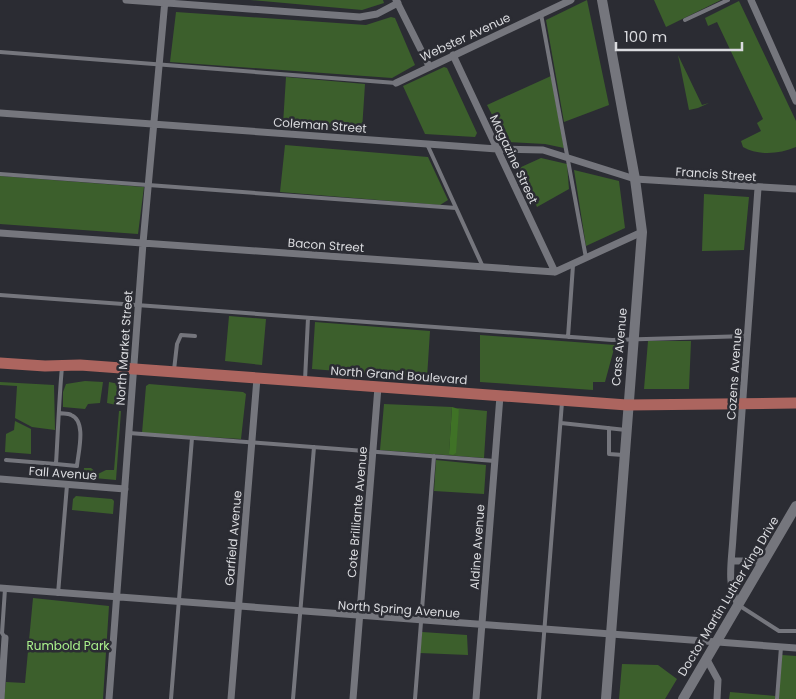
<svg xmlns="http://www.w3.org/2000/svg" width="796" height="699" viewBox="0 0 796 699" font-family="Poppins,sans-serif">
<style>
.green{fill:#3c5f2c}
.forest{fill:#3f7226}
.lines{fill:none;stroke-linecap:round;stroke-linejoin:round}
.lane{stroke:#75767d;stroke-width:4}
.street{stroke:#75767d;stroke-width:7}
.secondary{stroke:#75767d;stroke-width:10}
.primary{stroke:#ac655f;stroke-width:11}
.labels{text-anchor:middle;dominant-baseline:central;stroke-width:5;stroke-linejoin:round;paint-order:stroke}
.street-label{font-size:12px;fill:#dadbdf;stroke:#2b2c33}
.park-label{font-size:12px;fill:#aaf18c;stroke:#2b2c33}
</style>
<rect width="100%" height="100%" fill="#2b2c33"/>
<path class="green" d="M 250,0 L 383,0 L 384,3 L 362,10 Z
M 587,0 L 609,105 L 564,122 L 546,20 Z
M 654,0 L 721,0 L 666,27 Z
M 739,1 L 796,121 L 796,147 C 779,154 759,156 743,147 L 741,141 L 761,131 L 757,123 L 763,119 L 717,22 L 708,26 L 705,18 Z
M 176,12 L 366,25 L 391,17 L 395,18 L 415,65 L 392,78 L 170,62 Z
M 678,55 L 702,105 L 709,103 L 698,108 L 689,110 Z
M 444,67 L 447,68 L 477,133 L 475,137 L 425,134 L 403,86 Z
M 551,76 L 564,148 L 545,144 L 506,142 L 487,105 Z
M 286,77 L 365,84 L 362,130 L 283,124 Z
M 285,145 L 428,157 L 448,200 L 440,205 L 280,192 Z
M 541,158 L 567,164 L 569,189 L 537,207 L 519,168 Z
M 574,170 L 619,181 L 625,228 L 586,246 Z
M 0,176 L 144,187 L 138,234 L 0,224 Z
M 704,194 L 749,197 L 744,250 L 702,251 Z
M 229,316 L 266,319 L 262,365 L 225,361 Z
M 315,322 L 430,331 L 427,378 L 312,369 Z
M 480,335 L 615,345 L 605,382 L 593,382 L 593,390 L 480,382 Z
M 648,341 L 691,341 L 689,389 L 644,389 Z
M 85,381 L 103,382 L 100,403 L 88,404 L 85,409 L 63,407 L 63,392 L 66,384 Z
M 0,382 L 54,385 L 55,430 L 32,427 L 15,418 L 17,386 L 0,385 Z
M 109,382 L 124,385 L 121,406 L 107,403 Z
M 149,384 L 243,392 L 246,394 L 241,439 L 142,433 L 146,386 Z
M 384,404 L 452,407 L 449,454 L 459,409 L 456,408 L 487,411 L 484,458 L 380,450 Z
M 119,411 L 121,411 L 116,480 L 83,477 L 84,468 L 91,468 L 98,474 L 106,470 L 114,470 Z
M 15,421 L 31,429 L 31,454 L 5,452 L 6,434 L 14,430 Z
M 436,460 L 486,465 L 484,494 L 434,491 Z
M 76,496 L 112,499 L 114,501 L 113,514 L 72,510 L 73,499 Z
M 33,598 L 109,606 L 103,699 L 4,699 L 6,682 L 25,683 Z
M 422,632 L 467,635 L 468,655 L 420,653 Z
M 782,655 L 796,656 L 796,699 L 778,699 Z
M 622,664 L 658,665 L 677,679 L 665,699 L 619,699 Z
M 730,692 L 775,696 L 775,699 L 729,699 Z"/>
<path class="forest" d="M 452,407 L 459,409 L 456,453 L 453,455 L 449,454 Z"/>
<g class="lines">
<path class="lane" d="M 541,14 L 586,258
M 685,20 L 728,0
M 0,52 L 396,83
M 427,144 L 483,267
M 0,174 L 456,208
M 0,295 L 612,340 L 748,336
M 568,337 L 573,265
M 174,370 L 177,344 L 181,335 L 195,336
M 305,380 L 308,318
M 59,413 C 62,414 68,413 71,415 C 87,421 78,453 77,466 L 56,464 C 58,432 59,399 62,367
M 561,423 L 626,430
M 609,428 L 609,454 L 623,455
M 129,433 L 495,461
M 6,460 L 56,464
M 5,589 L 2,633 L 5,638
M 58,594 L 67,485
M 740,606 L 779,631 L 796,631
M 171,699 L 192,438
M 293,699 L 314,447
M 415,699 L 434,456
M 539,699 L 562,402
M 777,699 L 781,647"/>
<path class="street" d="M 126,0 L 360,17 L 377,14 L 398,3
M 396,0 L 429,66
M 751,0 L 796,101
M 453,55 L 555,272
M 396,83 L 571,0
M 0,113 L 497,149 L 543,150 L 635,179 L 796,189
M 0,233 L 555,272 L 642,232
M 0,479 L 125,489
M 732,561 L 763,561
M 0,588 L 796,648
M 738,604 C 726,585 732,559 733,537 L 758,188
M 706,658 L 718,680 L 717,699
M 1,699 L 5,638
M 109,699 L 143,243 L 165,0
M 231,699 L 257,378
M 353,699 L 378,387
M 476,699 L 500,396"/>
<path class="secondary" d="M 602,0 L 635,179 L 642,232 L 606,699
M 683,699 L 796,506"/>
<path class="primary" d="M 0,363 L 45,366 L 80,365 L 627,405 L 796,403"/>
</g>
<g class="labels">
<g class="street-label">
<text transform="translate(465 37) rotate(-25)">Webster Avenue</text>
<text transform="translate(320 125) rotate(4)">Coleman Street</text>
<text transform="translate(514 159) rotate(65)">Magazine Street</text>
<text transform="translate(716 174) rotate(4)">Francis Street</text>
<text transform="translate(326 245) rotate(4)">Bacon Street</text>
<text transform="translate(619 347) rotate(-85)">Cass Avenue</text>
<text transform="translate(124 348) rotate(-86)">North Market Street</text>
<text transform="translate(734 374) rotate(-86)">Cozens Avenue</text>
<text transform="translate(399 375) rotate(4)">North Grand Boulevard</text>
<text transform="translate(63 473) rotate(4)">Fall Avenue</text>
<text transform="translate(357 512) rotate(-85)">Cote Brilliante Avenue</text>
<text transform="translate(233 538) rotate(-85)">Garfield Avenue</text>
<text transform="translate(477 547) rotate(-86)">Aldine Avenue</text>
<text transform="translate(728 596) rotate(-59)">Doctor Martin Luther King Drive</text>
<text transform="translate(399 609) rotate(4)">North Spring Avenue</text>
</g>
<g class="park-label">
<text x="68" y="645">Rumbold Park</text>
</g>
</g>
<path d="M616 42v8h126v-8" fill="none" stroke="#dadbdf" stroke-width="2.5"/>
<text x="624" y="42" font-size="15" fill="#dadbdf" stroke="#2b2c33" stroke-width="4" paint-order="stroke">100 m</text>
</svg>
